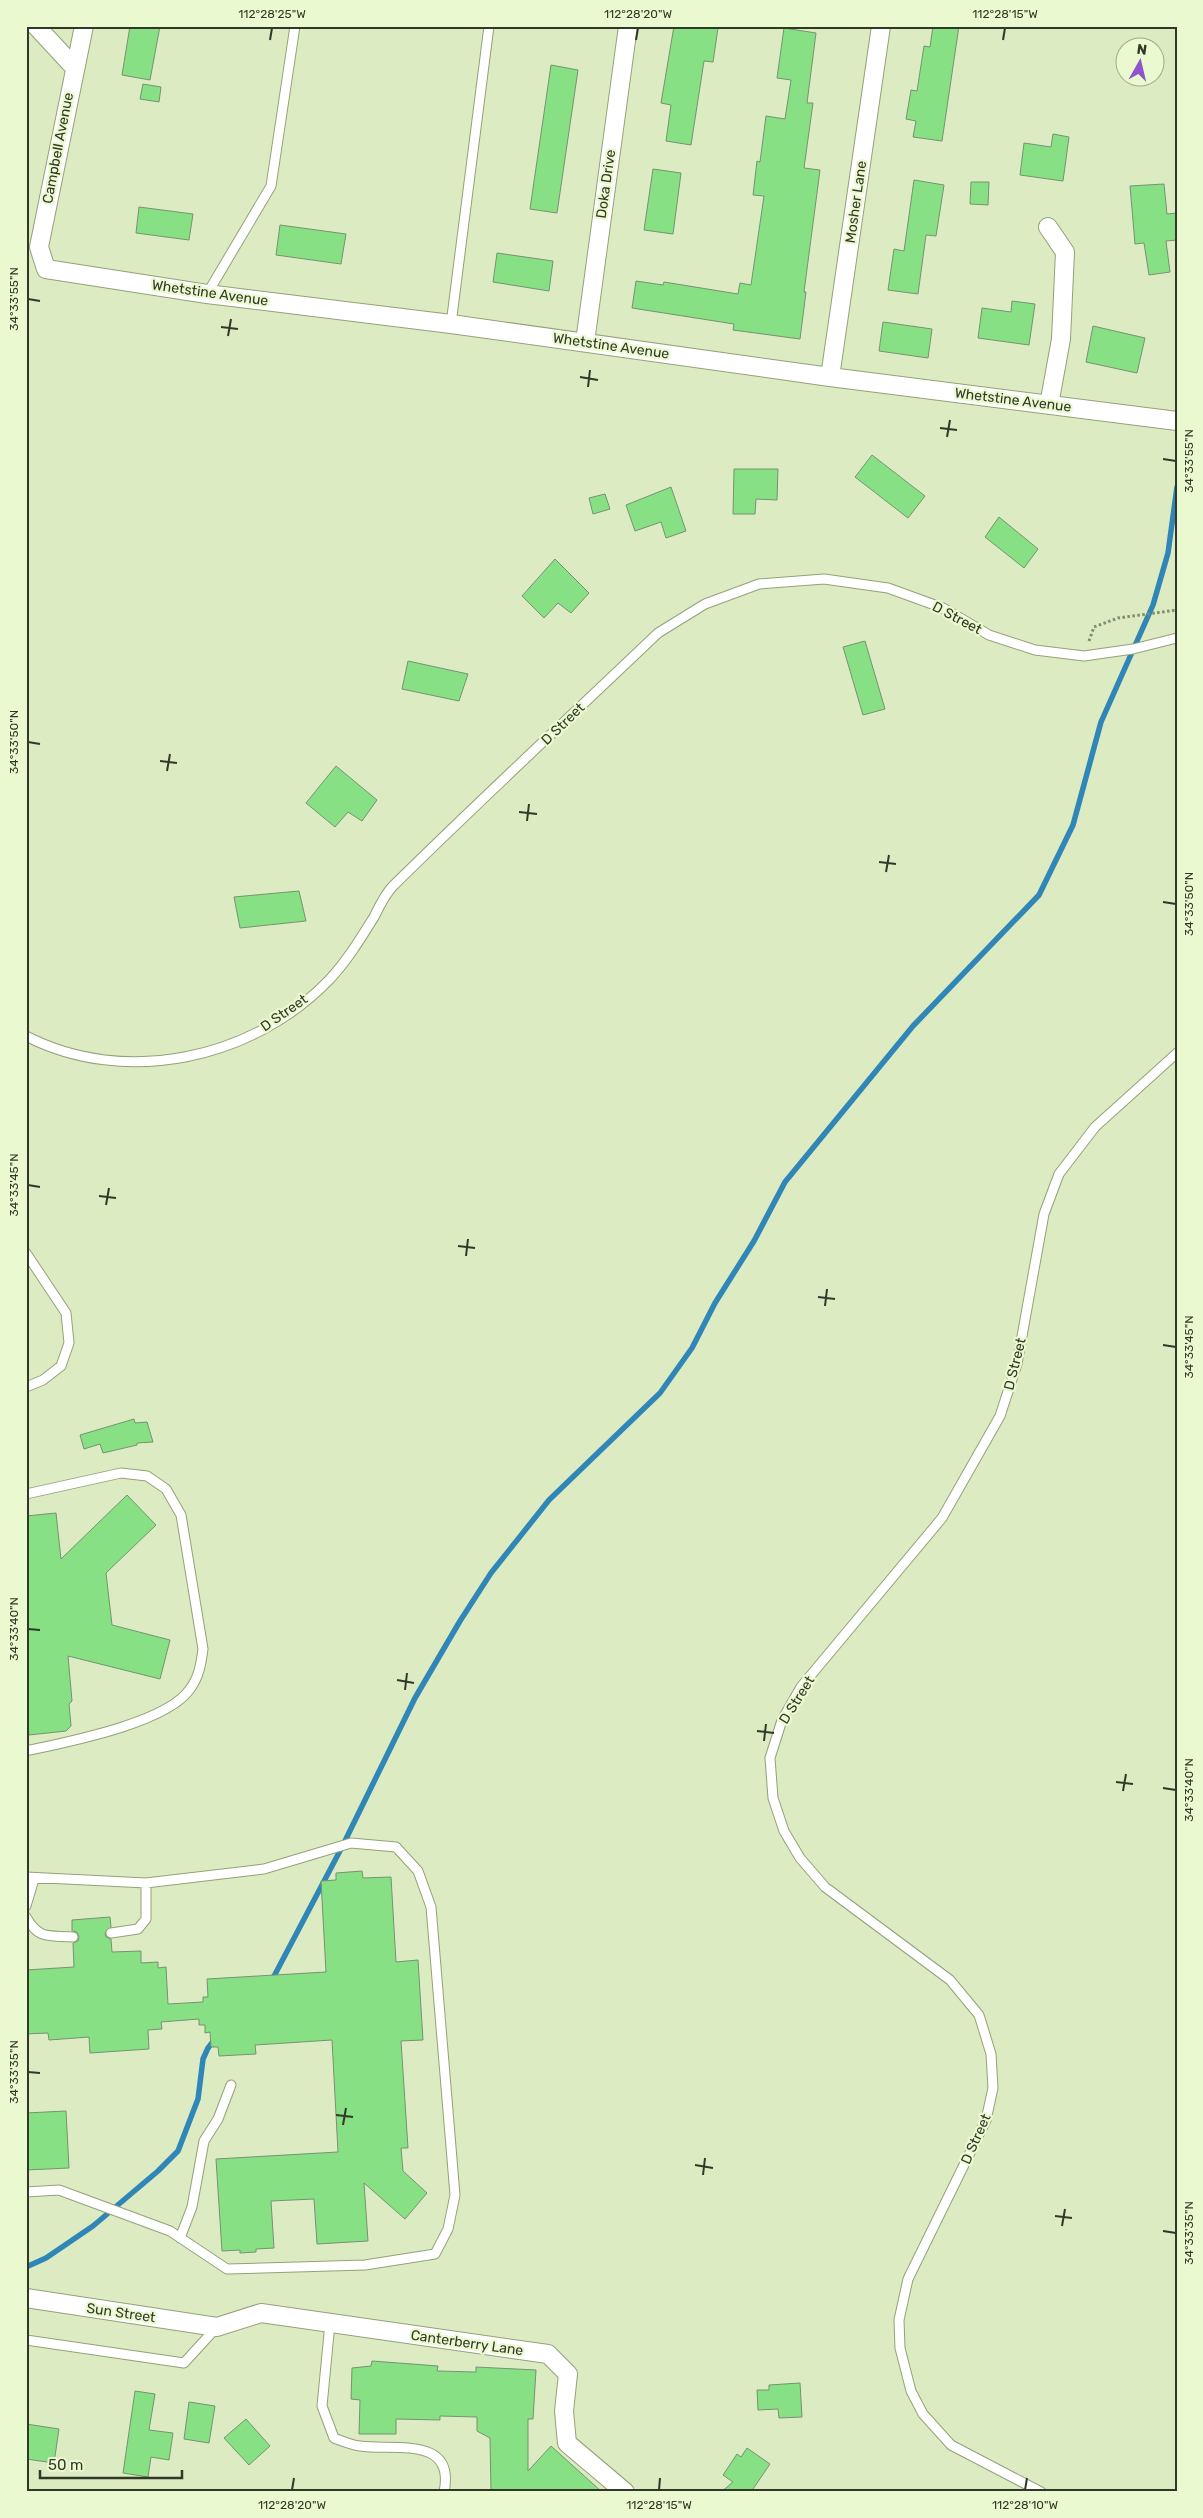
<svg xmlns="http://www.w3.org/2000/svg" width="1203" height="2518" viewBox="0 0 1203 2518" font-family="Rubik,sans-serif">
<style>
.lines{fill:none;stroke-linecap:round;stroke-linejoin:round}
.stream{stroke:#2f86b7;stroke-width:5.5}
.building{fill:#87e083;stroke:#759373}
.lane-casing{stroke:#94a17a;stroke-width:11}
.street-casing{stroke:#94a17a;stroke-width:20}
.path{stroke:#818b6e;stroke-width:3;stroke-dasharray:2.5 2.5;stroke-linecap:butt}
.lane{stroke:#fff;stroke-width:9}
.street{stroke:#fff;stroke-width:18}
.ticks{fill:none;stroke:#323827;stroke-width:2}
.labels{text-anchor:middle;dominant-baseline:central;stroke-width:4.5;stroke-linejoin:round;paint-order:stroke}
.street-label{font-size:14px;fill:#323827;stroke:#eaf9cf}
.neatline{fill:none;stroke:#323827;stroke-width:2}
.ticks-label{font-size:12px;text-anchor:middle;fill:#323827}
</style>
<rect width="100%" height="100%" fill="#ddebc2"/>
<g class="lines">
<path class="stream" d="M 272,1980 L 342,1847 L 415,1698 L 460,1621 L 491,1573 L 549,1500 L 660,1393 L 692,1348 L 715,1303 L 754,1241 L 785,1182 L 913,1026 L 1039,895 L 1073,825 L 1101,722 L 1153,605 L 1168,553 L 1177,487
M 26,2267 L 46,2258 L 93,2226 L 158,2171 L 178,2151 L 198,2099 L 203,2059 L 208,2048 L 215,2039"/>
</g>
<path class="building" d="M 130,26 L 160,26 L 150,80 L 122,75 Z
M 674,26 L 718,28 L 713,62 L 704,61 L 691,145 L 666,141 L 671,105 L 661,103 Z
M 933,26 L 959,26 L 942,141 L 913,137 L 916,121 L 906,119 L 911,90 L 917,91 L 924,46 L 930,47 Z
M 784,28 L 816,33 L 807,103 L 813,103 L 804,168 L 820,170 L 804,292 L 806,292 L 800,339 L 733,330 L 734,324 L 632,308 L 636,281 L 663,285 L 664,282 L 738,294 L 740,283 L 751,285 L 764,196 L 753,195 L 757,161 L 760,162 L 766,116 L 785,119 L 791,80 L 777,78 Z
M 551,65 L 578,70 L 557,213 L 530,209 Z
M 143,84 L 161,87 L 159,102 L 140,99 Z
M 1053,134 L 1069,137 L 1063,181 L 1020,175 L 1024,143 L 1051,147 Z
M 653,169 L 681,173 L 673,234 L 644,230 Z
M 914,180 L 944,185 L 936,236 L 926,235 L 918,294 L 888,290 L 894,249 L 904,251 Z
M 971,182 L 989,182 L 988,205 L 970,204 Z
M 1164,184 L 1167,214 L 1177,213 L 1177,240 L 1166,241 L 1170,272 L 1149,275 L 1144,243 L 1135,244 L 1130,186 Z
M 139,207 L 193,214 L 189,240 L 136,233 Z
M 280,225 L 346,234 L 341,264 L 276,255 Z
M 497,253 L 553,261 L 549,291 L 493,282 Z
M 1012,301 L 1035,304 L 1029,345 L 978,338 L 982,308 L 1011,312 Z
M 883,322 L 932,329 L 928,358 L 879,351 Z
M 1093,326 L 1145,338 L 1137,373 L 1086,362 Z
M 872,455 L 925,496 L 908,518 L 855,477 Z
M 734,469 L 778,469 L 777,500 L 756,499 L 755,514 L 733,514 Z
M 671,487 L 686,531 L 666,538 L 661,522 L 635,531 L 626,505 Z
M 605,494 L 610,509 L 593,514 L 589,498 Z
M 999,517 L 1038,549 L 1024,568 L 985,537 Z
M 555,559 L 589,593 L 571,613 L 558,603 L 544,618 L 522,596 Z
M 865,641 L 885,709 L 863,715 L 843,647 Z
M 408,661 L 468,674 L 459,701 L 402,689 Z
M 336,766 L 377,800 L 362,821 L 348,812 L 335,827 L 306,803 Z
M 299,891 L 306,921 L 240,928 L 234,897 Z
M 134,1419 L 135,1423 L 147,1422 L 153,1442 L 137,1443 L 137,1445 L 103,1453 L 100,1444 L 84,1449 L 80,1435 Z
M 127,1495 L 156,1525 L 106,1573 L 112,1625 L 170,1640 L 160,1679 L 68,1656 L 72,1701 L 69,1704 L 71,1726 L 66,1731 L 29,1735 L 26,1709 L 26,1516 L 56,1513 L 61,1559 Z
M 362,1871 L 363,1878 L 391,1877 L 396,1962 L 418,1960 L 423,2040 L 401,2041 L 408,2148 L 401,2148 L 403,2171 L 427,2193 L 405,2219 L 364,2183 L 368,2241 L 317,2244 L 314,2199 L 271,2201 L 274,2248 L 256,2249 L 256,2252 L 240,2253 L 240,2250 L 222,2251 L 216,2159 L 338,2152 L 332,2040 L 255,2045 L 256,2054 L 219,2056 L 218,2047 L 211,2047 L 210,2032 L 205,2033 L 205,2025 L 199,2025 L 199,2019 L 161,2022 L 162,2029 L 148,2030 L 149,2049 L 90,2053 L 89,2037 L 49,2040 L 48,2033 L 26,2034 L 26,1970 L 74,1967 L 73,1943 L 78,1941 L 79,1937 L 77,1932 L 72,1931 L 72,1920 L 110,1917 L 111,1927 L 105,1933 L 106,1937 L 111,1939 L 112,1952 L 141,1951 L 141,1963 L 158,1962 L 158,1968 L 166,1967 L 168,2004 L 203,2002 L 203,1997 L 208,1997 L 207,1979 L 326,1972 L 321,1881 L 336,1880 L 336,1873 Z
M 66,2111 L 69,2168 L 26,2170 L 26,2113 Z
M 372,2361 L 438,2366 L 437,2371 L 476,2372 L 476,2367 L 536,2370 L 533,2419 L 528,2419 L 528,2471 L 551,2446 L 602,2492 L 491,2492 L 490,2438 L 477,2431 L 477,2417 L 440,2416 L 440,2420 L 396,2419 L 396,2434 L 359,2434 L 360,2400 L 351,2399 L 352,2368 L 371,2366 Z
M 800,2383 L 802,2417 L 779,2418 L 778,2409 L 758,2410 L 757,2390 L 769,2390 L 769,2385 Z
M 135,2391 L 155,2394 L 149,2430 L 173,2433 L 169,2460 L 151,2457 L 148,2477 L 123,2473 Z
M 189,2402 L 215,2406 L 209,2443 L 184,2439 Z
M 246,2419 L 270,2446 L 249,2465 L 224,2438 Z
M 26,2424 L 59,2429 L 54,2463 L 26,2459 Z
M 747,2448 L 770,2464 L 751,2492 L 721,2492 L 733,2482 L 723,2475 L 737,2454 L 741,2457 Z"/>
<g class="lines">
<g class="lane-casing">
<path id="lane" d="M 207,294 L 271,186 L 295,26
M 451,324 L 489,26
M 26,1036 C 125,1087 253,1059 329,980 C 347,961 361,938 374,917 C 379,907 385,894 393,886 C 480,800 570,717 658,633 L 705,604 L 759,584 L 824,579 L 888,588 L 943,608 L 989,635 L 1035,650 L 1084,656 L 1133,649 L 1177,638
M 26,1253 L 66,1313 L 69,1343 L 61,1366 L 43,1380 L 26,1387
M 26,1494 L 121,1473 L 147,1476 L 166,1489 L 181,1515 L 203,1649 C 201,1664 199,1677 190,1689 C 167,1723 67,1742 26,1751
M 26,1877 L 146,1883 L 264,1869 L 351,1843 L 396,1847 L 418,1871 L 431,1907 L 455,2195 L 448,2229 L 435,2254 L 365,2265 L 227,2269 L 170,2231 L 59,2190 L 26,2192
M 26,1906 L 34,1879
M 26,1917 C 39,1940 48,1935 73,1937
M 111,1933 L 138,1929 L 146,1919 L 146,1883
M 180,2238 L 192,2207 L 204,2141 L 218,2119 L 231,2085
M 330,2323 L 322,2406 L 334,2438 C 342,2441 351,2445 360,2446 C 393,2451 456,2435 444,2492
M 26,2340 L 184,2363 L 216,2328
M 1041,2492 L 951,2445 L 923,2414 L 911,2391 L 900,2348 L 899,2320 L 908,2279 L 986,2120 L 993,2088 L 991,2054 L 979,2015 L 950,1980 L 825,1887 L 800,1858 L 784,1831 L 773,1798 L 770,1758 L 782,1720 L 801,1687 L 942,1518 L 1000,1416 L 1017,1364 L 1044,1214 L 1059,1174 L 1095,1127 L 1177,1053"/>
</g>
<g class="street-casing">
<path id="street" d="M 36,26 L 74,67
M 84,26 L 39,247 L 46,269 L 207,294 L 451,324 L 830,377 L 1177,421
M 1048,227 L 1065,252 L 1061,339 L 1049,405
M 585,342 L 628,26
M 830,377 L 881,26
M 26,2298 L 217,2327 L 261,2313 L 548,2354 L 568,2374 L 564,2411 L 567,2443 L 625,2492"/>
</g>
<path class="path" d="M 1089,641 L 1094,627 L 1118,618 L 1177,610"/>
<use href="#lane" class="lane"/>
<use href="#street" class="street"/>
</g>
<path class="ticks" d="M 270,40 L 272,28M 636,40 L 638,28M 1003,40 L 1005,28M 28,299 L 40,301M 221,327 L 238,329M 228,336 L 231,319M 580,377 L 598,380M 588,387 L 590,370M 940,428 L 957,430M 947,437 L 950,420M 1163,459 L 1176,461M 28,742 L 40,744M 160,761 L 177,763M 167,771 L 170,754M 519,812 L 537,814M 527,821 L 529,804M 879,862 L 896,864M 886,872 L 889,855M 1163,902 L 1176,904M 28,1185 L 40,1187M 99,1196 L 116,1198M 106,1205 L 109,1188M 458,1246 L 475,1248M 466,1256 L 468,1239M 818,1297 L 835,1299M 825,1306 L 827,1289M 1163,1345 L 1176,1347M 28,1629 L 40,1630M 397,1680 L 414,1683M 405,1690 L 407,1673M 757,1731 L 774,1733M 764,1741 L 766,1724M 1116,1782 L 1133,1784M 1163,1788 L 1176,1790M 1123,1791 L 1126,1774M 28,2072 L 40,2073M 336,2115 L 353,2117M 343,2125 L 346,2108M 695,2165 L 713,2168M 703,2175 L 705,2158M 1055,2216 L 1072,2218M 1062,2226 L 1065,2209M 1163,2231 L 1176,2233M 292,2490 L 294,2478M 659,2490 L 660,2478M 1025,2490 L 1027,2478"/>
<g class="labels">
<g class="street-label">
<text transform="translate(58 148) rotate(-79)">Campbell Avenue</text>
<text transform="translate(606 184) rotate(-82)">Doka Drive</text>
<text transform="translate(856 202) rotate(-82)">Mosher Lane</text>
<text transform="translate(210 293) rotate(8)">Whetstine Avenue</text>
<text transform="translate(611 346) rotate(8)">Whetstine Avenue</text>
<text transform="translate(1013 400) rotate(7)">Whetstine Avenue</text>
<text transform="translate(957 618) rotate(28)">D Street</text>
<text transform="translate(563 724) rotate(-44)">D Street</text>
<text transform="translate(284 1013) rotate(-35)">D Street</text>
<text transform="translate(1015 1364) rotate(-76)">D Street</text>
<text transform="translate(797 1700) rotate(-58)">D Street</text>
<text transform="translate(976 2139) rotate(-66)">D Street</text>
<text transform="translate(121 2313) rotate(8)">Sun Street</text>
<text transform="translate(467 2343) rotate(8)">Canterberry Lane</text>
</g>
</g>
<rect width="1203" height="2518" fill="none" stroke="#eaf9cf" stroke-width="55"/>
<g transform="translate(1140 62) rotate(8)"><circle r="24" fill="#eaf9cf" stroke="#a0ac8c"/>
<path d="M0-4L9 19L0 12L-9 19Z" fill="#8e55cc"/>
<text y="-8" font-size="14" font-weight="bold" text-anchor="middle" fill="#323827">N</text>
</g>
<path d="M40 2470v8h142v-8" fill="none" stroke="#323827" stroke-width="2.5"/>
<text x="48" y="2470" font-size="15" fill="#323827" stroke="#eaf9cf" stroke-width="4" paint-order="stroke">50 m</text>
<rect x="28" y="28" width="1148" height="2462" class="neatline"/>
<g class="ticks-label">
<text x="272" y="18">112°28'25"W</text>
<text x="638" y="18">112°28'20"W</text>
<text x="1005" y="18">112°28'15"W</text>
<text transform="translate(14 299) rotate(-90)" y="4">34°33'55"N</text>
<text transform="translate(1189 461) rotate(-90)" y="4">34°33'55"N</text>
<text transform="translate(14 742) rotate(-90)" y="4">34°33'50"N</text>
<text transform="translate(1189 904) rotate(-90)" y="4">34°33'50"N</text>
<text transform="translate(14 1185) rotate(-90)" y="4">34°33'45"N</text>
<text transform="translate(1189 1347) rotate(-90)" y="4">34°33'45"N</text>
<text transform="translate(14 1629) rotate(-90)" y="4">34°33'40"N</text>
<text transform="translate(1189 1790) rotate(-90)" y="4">34°33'40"N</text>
<text transform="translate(14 2072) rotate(-90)" y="4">34°33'35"N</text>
<text transform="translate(1189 2233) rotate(-90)" y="4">34°33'35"N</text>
<text x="292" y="2509">112°28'20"W</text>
<text x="659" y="2509">112°28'15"W</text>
<text x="1025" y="2509">112°28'10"W</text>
</g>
</svg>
